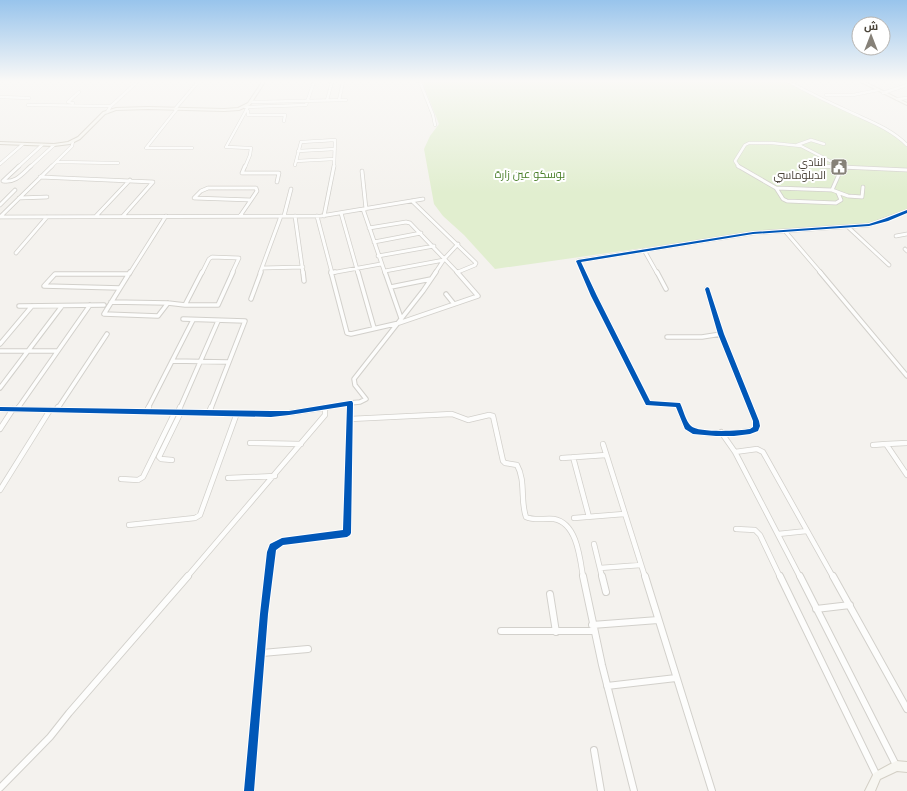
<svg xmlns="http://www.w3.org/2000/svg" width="907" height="791" viewBox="0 0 907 791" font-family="'Open Sans',Cairo,sans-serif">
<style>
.green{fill:#e1eecf}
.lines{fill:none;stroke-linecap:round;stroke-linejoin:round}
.street-far4-casing{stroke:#d2d0cb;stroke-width:3.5}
.street-far3-casing{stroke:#d2d0cb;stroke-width:4.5}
.street-far2-casing{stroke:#d2d0cb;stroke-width:5.5}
.street-far1-casing{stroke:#d2d0cb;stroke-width:6}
.street-casing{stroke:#d2d0cb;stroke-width:8}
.secondary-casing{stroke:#d3cfc5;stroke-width:2}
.street-far4{stroke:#fdfdfc;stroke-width:2.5}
.street-far3{stroke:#fdfdfc;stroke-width:3}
.street-far2{stroke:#fdfdfc;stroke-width:3.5}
.street-far1{stroke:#fdfdfc;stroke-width:4.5}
.street{stroke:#fdfdfc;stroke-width:6}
.secondary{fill:#f7f6f1;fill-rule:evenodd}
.cycleway-casing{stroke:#fff;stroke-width:2}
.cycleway{fill:#0057b8;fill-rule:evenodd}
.labels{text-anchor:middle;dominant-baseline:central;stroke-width:4;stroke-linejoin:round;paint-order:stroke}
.far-poi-label{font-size:11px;fill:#4b4439;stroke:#fff;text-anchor:end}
.far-park-label{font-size:11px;fill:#4a7f2a;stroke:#fff}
</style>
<rect width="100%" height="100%" fill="#f4f2ee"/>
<path class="green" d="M 423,82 L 791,82 L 842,109 L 875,122 L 907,143 L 907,210 L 894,216 L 858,226 L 763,231 L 495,269 L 464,235 L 443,216 L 434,204 L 424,149 L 430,136 L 439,124 L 425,89 Z"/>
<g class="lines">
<g class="street-far4-casing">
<path id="street-far4" d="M 420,82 L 433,115 L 435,125
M 789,82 C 808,92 828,102 848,111 C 869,121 890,128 907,145
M 883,93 L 907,85
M 826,95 L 853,95 L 878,90
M 0,97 L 29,98
M 897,99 L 907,98
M 327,100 L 332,82
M 339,100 L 343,82
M 250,102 L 346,100
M 73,103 L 68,102 L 79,92
M 28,105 L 111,106
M 245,107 L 306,105 L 314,82
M 175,109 L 198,82
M 177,109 L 146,148 L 192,148
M 246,110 L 248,111 L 248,115 L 285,115 L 284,121
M 107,112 L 111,106 L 137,82
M 797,145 L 811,140 L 824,144
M 298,151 L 335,149
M 296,161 L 334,159
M 56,162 L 118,163
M 0,164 L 23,144
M 295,165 L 301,142 L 335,140 L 334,167
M 820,166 L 840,167
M 18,167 L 42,145
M 30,167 L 54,145
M 51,167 L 72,146 L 73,141
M 245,167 L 250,155 L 251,148 L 226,147 L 248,107
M 739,167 L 735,161 L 745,145 L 749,143 L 772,143 L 801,146 L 834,163 L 837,167"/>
</g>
<g class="street-far3-casing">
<path id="street-far3" d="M 19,166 L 3,181 C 16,183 22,174 31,166
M 245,166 L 242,173 L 279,173 L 277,182
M 738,166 L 776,188 L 832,190
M 820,166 L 907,170
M 362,171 L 366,209
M 40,177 L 153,182 L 123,216
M 208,188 L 256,188 L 257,191 L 251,200 L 194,198 L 201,191 Z
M 776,188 L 783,199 L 787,201 L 836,203 L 841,200 L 838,193
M 832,190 L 848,196 L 862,197 L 863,187
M 832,190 L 840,172 L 836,166
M 19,198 L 47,197
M 412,201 L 476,263 L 475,265 L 458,272
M 0,205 L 15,190
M 363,209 L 385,273
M 341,213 L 358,273
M 96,216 L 130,180
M 240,216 L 251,200
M 284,216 L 291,189
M 295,216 L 303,273
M 317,216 L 332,273
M 324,216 L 334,166
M 0,217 L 321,216 L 423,199
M 0,217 L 52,166
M 848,227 L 889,265
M 369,228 L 406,222 L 410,223 L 458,273
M 785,231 L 821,273
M 896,236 L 907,234
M 374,242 L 421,233
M 905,249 L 907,251
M 644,250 L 657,273
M 16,253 L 47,217
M 378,256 L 434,246
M 263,268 L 303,267
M 385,271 L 444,260
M 130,273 L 166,216
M 202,273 L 209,259 L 212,257 L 239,258 L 232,273
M 260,273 L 281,216
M 331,273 L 381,264
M 435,273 L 445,258 L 458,244
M 584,273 L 578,261 L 753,233 L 869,225 L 907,211"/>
</g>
<g class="street-far2-casing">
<path id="street-far2" d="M 130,272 L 104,314 L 158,316 L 168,303
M 303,272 L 304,281
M 331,272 L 347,333 L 351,334 L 399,323 L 478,296 L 457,272
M 358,272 L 374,328
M 385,272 L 401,318
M 583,272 L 648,403 L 678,405 L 679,408
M 657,272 L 666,289
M 820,272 L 907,376
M 331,273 L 335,272
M 391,287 L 431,279
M 120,288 L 44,286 L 55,274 L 129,274
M 707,289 L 721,334 L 751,408
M 446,294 L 454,304
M 251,299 L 261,272
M 111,302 L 168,303 L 185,305
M 185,305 L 218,305 L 233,272
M 185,305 L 202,272
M 19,306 L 104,305
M 183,319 L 245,321 L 211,408
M 667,337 L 702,337 L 721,334
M 0,344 L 32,306
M 0,351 L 57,351
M 172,361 L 228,362
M 0,388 L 62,306
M 350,403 L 360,402 L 366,399 L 355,385 L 354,379 L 423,291 L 436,272
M 18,408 L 90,305
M 58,408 L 107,334
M 148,408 L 193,320
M 180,408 L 218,321
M 322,408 L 350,403 L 350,408"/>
</g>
<g class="street-far1-casing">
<path id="street-far1" d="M 679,407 C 681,412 683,422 687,427 C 696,438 744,433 756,429 L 756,421 L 750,407
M 0,409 L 271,414 L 289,413 L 329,407
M 17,409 L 19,407
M 56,410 L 58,407
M 146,412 L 149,407
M 178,412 L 180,407
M 209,412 L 211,407
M 350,419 L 452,414 L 468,420 L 489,415 L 493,416 L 503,461 L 505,463 L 517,465 C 526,481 520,500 526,517 C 534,521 545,518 554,519 C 577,523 580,558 583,577
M 0,429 L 13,409
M 721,432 L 735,452 L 800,577
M 250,443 L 301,444
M 907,443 L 886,444 L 907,475
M 603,444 L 645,577
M 873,445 L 886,444
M 735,452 L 757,449 L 763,452 L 833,577
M 573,457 L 589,517
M 562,458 L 606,455
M 172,460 L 161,459 L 159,457 L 181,412
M 228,478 L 275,476
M 121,479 L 138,480 L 143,477 L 175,412
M 0,490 L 50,410
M 574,518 L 624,514
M 129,525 L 195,518 L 200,515 L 237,413
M 736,529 L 755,530 L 760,535 L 780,577
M 778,534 L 807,531
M 594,544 L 602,577
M 600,568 L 641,565
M 187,577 L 325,415 L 325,407
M 268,577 L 273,547 L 282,542 L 347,533 L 350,407"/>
</g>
<g class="street-casing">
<path id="street" d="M 583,576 L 602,665 L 634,791
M 602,576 L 606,592
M 645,576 L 712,791
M 780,576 L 877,776
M 800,576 L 896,765
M 833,576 L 907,709
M 550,594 L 556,632
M 816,609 L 850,605
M 592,625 L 658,620
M 501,631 L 594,631
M 262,653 L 308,649
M 607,686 L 676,678
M 594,750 L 601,791
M 0,788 L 50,737 L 69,713 L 188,576
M 249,791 L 268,576"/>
</g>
<g class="secondary-casing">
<path id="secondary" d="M 262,82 L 265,82 L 250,105 L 239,110 L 224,111 L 148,109 L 116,110 L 105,114 L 80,139 L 70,144 L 54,146 L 0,144 L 0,142 L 54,144 L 68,142 L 78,137 L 103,112 L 116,108 L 148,107 L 224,109 L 238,108 L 248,103 Z
M 861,82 L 865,82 L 907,103 L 907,105 Z
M 896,761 L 907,762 L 907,772 L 897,771 L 880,779 L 875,791 L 865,791 L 874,773 Z"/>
</g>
<use href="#street-far4" class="street-far4"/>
<use href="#street-far3" class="street-far3"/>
<use href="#street-far2" class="street-far2"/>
<use href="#street-far1" class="street-far1"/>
<use href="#street" class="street"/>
<use href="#secondary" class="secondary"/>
<g class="cycleway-casing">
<path id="cycleway" d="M 907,210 L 907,213 L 888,221 L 869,226 L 753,234 L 581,262 L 597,296 L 650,401 L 680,403 C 683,409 686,422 691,426 C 698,433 739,431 750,429 L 753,427 L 753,421 L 718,334 L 705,289 L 707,287 L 709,288 L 724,334 L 759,421 L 760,426 L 758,431 L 750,434 L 734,436 L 716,436 L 693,434 L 685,429 L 676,407 L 646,405 L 591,296 L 576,261 L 578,260 L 753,232 L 869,224 L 884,219 Z
M 350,401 L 352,401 L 353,403 L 351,533 L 350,535 L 347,537 L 283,545 L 276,550 L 268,614 L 254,791 L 244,791 L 260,614 L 267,552 L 270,544 L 282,538 L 343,530 L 347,406 L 289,415 L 271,417 L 0,411 L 0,407 L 271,411 L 289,411 Z"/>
</g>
<use href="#cycleway" class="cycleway"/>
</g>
<linearGradient id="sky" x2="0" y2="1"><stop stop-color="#98c4ec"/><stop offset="0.42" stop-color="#faf9f7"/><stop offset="1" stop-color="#faf9f7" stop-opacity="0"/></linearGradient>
<rect width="907" height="193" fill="url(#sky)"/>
<defs>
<g id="civic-square" transform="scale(0.9)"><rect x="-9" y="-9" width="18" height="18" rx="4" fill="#868178" stroke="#fff"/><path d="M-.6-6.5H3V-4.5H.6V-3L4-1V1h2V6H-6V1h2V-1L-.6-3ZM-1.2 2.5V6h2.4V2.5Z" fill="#fff"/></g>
</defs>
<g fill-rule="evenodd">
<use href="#civic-square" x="839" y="167"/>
</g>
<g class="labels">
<g class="far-poi-label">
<text x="826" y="161">النادي<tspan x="826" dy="13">الدبلوماسي</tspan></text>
</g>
<g class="far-park-label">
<text x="530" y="173">بوسكو عين زارة</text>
</g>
</g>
<g transform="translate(871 36)"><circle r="19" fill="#ffffff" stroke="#b7b4b0"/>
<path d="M0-3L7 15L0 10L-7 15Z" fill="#868178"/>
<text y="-6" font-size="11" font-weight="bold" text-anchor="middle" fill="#4b4439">ش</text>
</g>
</svg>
